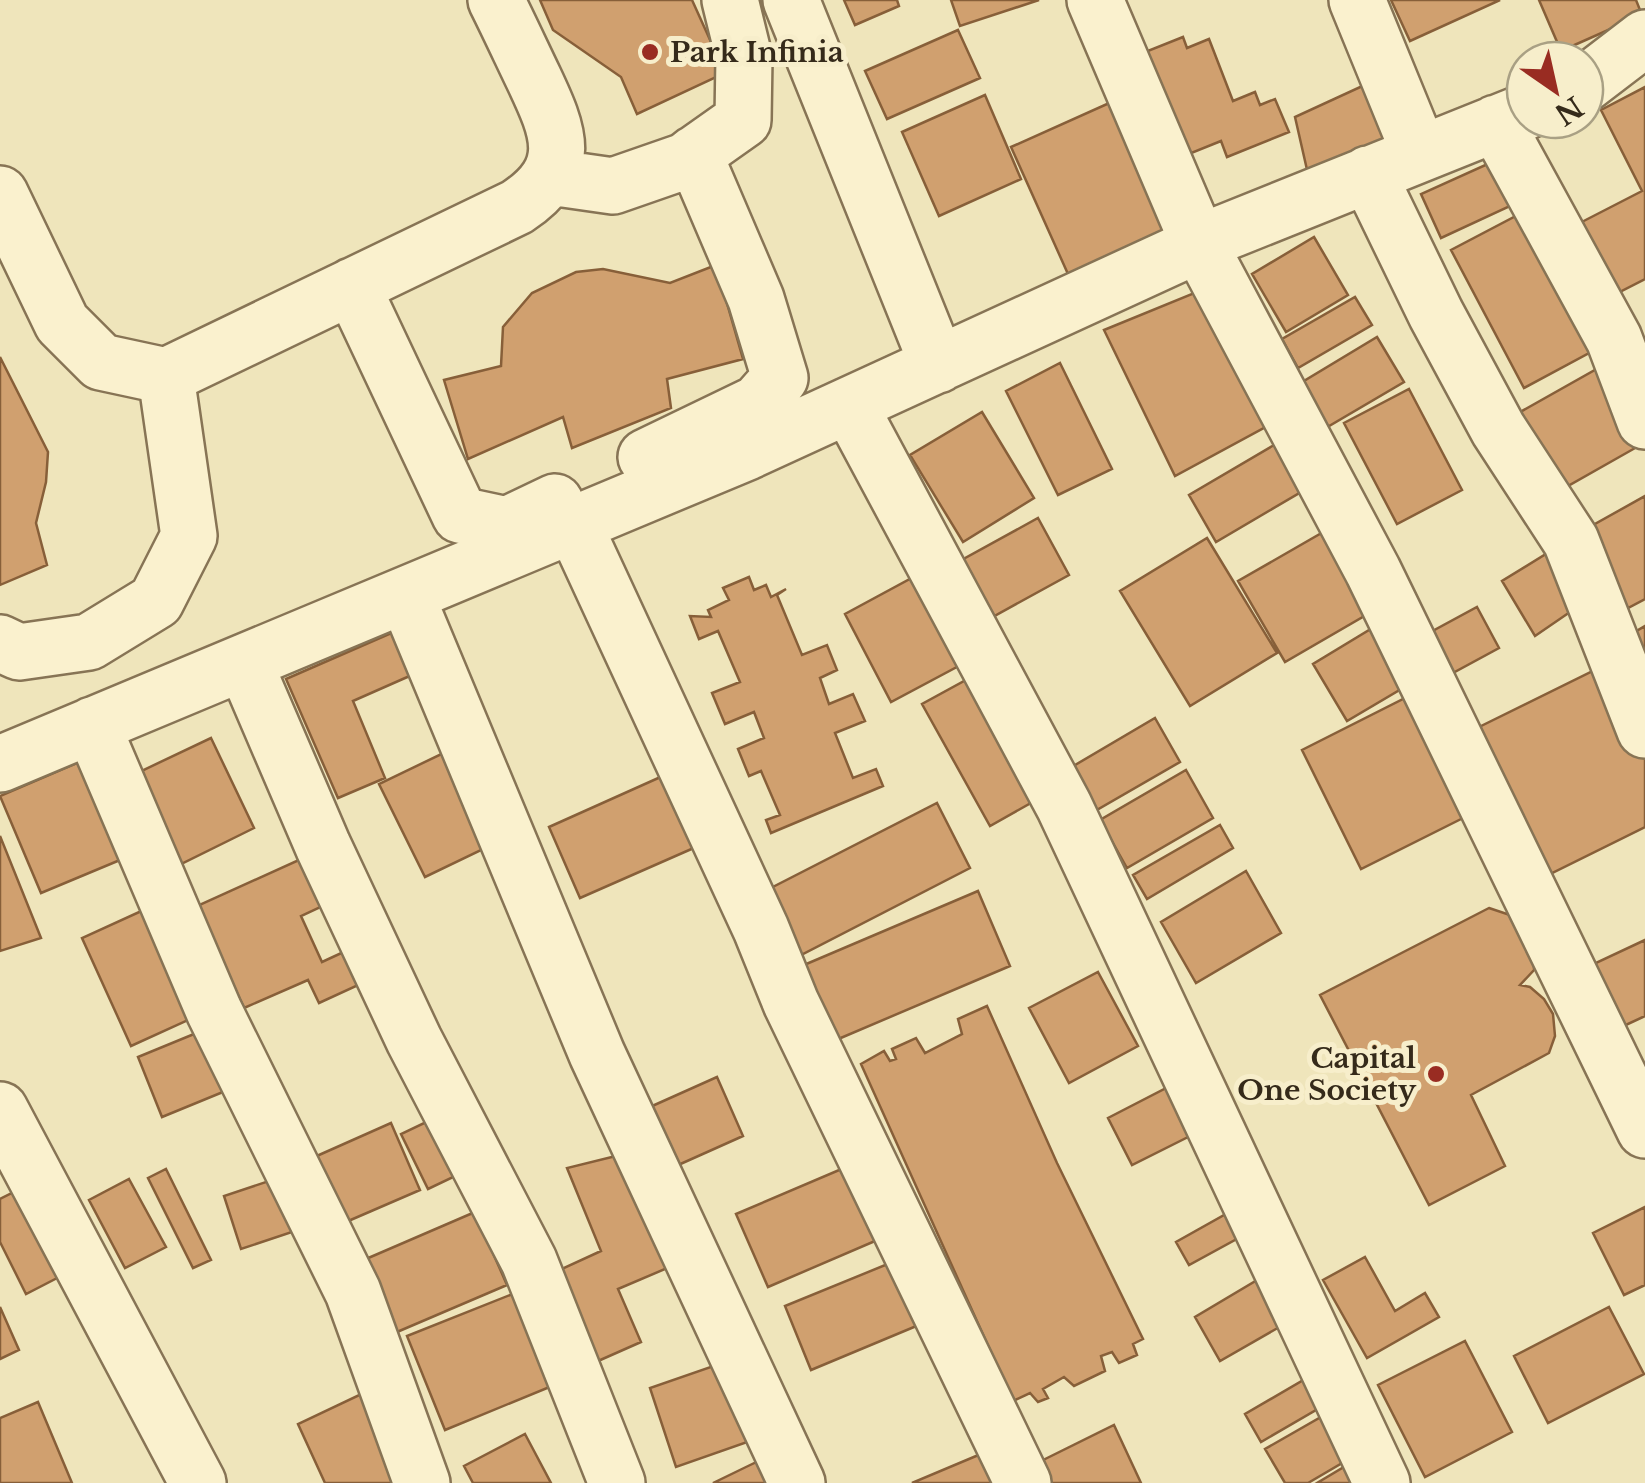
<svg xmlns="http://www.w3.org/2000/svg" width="1645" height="1483" viewBox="0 0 1645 1483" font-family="'Libre Baskerville',serif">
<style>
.building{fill:#d0a06f;stroke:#875f39;stroke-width:2.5}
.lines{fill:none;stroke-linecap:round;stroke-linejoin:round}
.minor-casing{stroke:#877455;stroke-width:60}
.minor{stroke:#faf1ce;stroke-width:55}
.poi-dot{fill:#992c22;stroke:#f7eecb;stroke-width:4}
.labels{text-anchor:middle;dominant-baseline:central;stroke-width:10;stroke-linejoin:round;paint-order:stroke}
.poi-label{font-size:28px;font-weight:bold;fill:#352a1a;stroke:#f7eecb;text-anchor:start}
</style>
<rect width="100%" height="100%" fill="#efe5bb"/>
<path class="building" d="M 540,0 L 692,0 L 725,73 L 637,114 L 621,77 L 553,30 Z
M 844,0 L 897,0 L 899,6 L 855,25 Z
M 951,0 L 1039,0 L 960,26 Z
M 1391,0 L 1500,0 L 1410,41 Z
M 1539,0 L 1636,0 L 1642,15 L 1561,51 Z
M 958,30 L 980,78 L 887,119 L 865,71 Z
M 1183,37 L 1187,48 L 1209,39 L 1233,101 L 1255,92 L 1260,105 L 1275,99 L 1289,132 L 1227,157 L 1221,141 L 1184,156 L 1125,60 Z
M 1382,77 L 1414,152 L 1313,196 L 1295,117 Z
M 1645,87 L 1645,279 L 1604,300 L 1574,226 L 1642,191 L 1601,110 Z
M 985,95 L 1021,179 L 939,216 L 902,132 Z
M 1116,100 L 1172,227 L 1068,274 L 1011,147 Z
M 1501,158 L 1521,201 L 1441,238 L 1421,194 Z
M 1531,208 L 1604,345 L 1524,388 L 1451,250 Z
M 1314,237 L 1348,295 L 1286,332 L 1252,274 Z
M 716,265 L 743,359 L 667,379 L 671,408 L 572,448 L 563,417 L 468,459 L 444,380 L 501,366 L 503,327 L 532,293 L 576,272 L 603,269 L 670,283 Z
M 1204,289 L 1271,424 L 1175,476 L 1104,330 Z
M 1355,297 L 1372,325 L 1298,368 L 1282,339 Z
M 1377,337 L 1404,382 L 1324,429 L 1299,384 Z
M 0,357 L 48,452 L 46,482 L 36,523 L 47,565 L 0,585 Z
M 1060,363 L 1112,469 L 1058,495 L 1006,391 Z
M 1602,366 L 1644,443 L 1559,491 L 1506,420 Z
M 1409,389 L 1462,490 L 1397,524 L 1344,423 Z
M 982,412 L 1034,498 L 963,542 L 910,455 Z
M 1286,438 L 1313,485 L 1216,542 L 1189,495 Z
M 1645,496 L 1645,599 L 1628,608 L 1586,529 Z
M 1038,518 L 1069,575 L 989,619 L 958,562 Z
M 1339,523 L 1385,604 L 1285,662 L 1238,581 Z
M 1207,538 L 1277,653 L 1190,706 L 1120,591 Z
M 1554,549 L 1570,612 L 1535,636 L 1502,581 Z
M 921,573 L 968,661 L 891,702 L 845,614 Z
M 749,577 L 754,590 L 766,585 L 771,597 L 786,589 L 777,595 L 802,655 L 827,645 L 837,670 L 820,678 L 829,704 L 853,694 L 865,721 L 835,733 L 853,778 L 876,769 L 883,786 L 771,833 L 766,820 L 780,815 L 761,771 L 749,776 L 738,749 L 764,738 L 754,712 L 725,724 L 712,693 L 740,682 L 718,631 L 699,639 L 690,616 L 711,617 L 708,610 L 729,600 L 723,588 Z
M 1477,607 L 1499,648 L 1438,681 L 1416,640 Z
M 412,624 L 430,667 L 353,701 L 385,778 L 338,798 L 286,679 Z
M 1379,624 L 1413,682 L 1347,721 L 1313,664 Z
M 1645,626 L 1645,666 L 1628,636 Z
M 1601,667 L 1645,758 L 1645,827 L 1544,877 L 1473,730 Z
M 977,674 L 1045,795 L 990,826 L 922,704 Z
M 1421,690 L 1481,809 L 1361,869 L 1302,750 Z
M 1155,718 L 1180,762 L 1095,811 L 1070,768 Z
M 211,738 L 254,828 L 177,866 L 133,775 Z
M 454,748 L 500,841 L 425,877 L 379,784 Z
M 91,757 L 132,855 L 41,893 L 0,796 Z
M 1186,770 L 1213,818 L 1127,868 L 1100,820 Z
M 665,775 L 696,847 L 580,898 L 549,827 Z
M 937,803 L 970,868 L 801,955 L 767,890 Z
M 1220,825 L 1233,848 L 1147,899 L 1133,875 Z
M 0,836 L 41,938 L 0,951 Z
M 321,850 L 342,897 L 301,916 L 322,962 L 363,943 L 378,976 L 319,1003 L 308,980 L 244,1008 L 197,906 Z
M 1246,871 L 1281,933 L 1196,983 L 1161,922 Z
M 978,891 L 1010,966 L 836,1040 L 804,965 Z
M 148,908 L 197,1016 L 131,1046 L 82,938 Z
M 1489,908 L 1516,917 L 1534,954 L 1534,970 L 1520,985 L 1530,987 L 1544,999 L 1553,1014 L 1555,1036 L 1549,1053 L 1471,1095 L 1505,1166 L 1429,1205 L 1320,995 Z
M 1645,940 L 1645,1016 L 1615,1030 L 1585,968 Z
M 1098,972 L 1138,1046 L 1069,1083 L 1029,1008 Z
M 987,1006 L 1057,1163 L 1143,1339 L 1133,1344 L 1137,1355 L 1119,1363 L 1112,1352 L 1101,1356 L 1105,1371 L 1074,1386 L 1064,1377 L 1043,1389 L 1048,1398 L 1038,1402 L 1030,1393 L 1013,1401 L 861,1064 L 884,1051 L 890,1061 L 896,1059 L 892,1049 L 916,1038 L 925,1053 L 962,1034 L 958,1019 Z
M 216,1025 L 240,1085 L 162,1117 L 138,1057 Z
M 717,1077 L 743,1136 L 676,1166 L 650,1107 Z
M 1176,1083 L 1200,1131 L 1132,1165 L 1108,1118 Z
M 441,1115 L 468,1170 L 428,1189 L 401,1134 Z
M 391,1123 L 420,1190 L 339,1225 L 310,1159 Z
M 624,1154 L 672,1266 L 618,1289 L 641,1342 L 580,1369 L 540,1279 L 601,1251 L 567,1168 Z
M 851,1165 L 882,1238 L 768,1287 L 736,1214 Z
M 166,1169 L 211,1260 L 193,1268 L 148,1178 Z
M 287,1175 L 304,1228 L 241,1249 L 224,1196 Z
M 129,1179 L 166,1247 L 125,1268 L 89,1200 Z
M 18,1190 L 61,1276 L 26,1294 L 0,1242 L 0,1199 Z
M 1242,1205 L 1255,1229 L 1189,1265 L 1176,1242 Z
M 1645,1207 L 1645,1285 L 1624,1295 L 1593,1233 Z
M 475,1212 L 507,1285 L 390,1335 L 359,1262 Z
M 1365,1257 L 1395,1311 L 1425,1293 L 1439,1317 L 1367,1358 L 1323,1280 Z
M 900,1259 L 926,1322 L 811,1370 L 785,1306 Z
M 1269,1273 L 1295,1318 L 1220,1361 L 1195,1317 Z
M 515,1293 L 552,1386 L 445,1430 L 407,1336 Z
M 0,1307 L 19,1350 L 0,1359 Z
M 1609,1307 L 1644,1374 L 1548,1423 L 1514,1356 Z
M 1465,1341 L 1512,1432 L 1425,1477 L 1378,1385 Z
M 725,1362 L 753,1440 L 676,1467 L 650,1388 Z
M 1312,1375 L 1328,1403 L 1261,1442 L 1245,1414 Z
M 372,1389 L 415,1483 L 325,1483 L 298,1424 Z
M 38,1402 L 72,1483 L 0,1483 L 0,1418 Z
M 1328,1413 L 1354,1456 L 1308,1483 L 1285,1483 L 1265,1449 Z
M 1114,1425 L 1141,1483 L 1029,1483 L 1023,1470 Z
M 525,1434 L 551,1483 L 473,1483 L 464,1466 Z
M 988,1451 L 1002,1483 L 912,1483 Z
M 773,1454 L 787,1483 L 713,1483 L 746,1467 Z
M 1359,1458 L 1373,1483 L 1317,1483 Z"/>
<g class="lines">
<g class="minor-casing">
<path id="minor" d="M 791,0 L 938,365
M 1095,0 L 1199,244 L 1373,571 L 1645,1130
M 1357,0 L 1420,154
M 1585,84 L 1645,38
M 1496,123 L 1614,339 L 1645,421
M 1368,174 L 1436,314 L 1498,429 L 1571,541 L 1645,730
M 550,177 L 613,186 L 685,161 L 743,120 L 744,57 L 730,0
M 0,194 L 62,323 L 101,362 L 166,376 L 517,207 C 575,169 559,132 534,79 C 521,52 509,26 496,0
M 352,286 L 460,515 L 507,525 L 555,502
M 849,405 L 1064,806 L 1382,1483
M 646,457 L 758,403 L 780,378 L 756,299 L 694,154
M 574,525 L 761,929 L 791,1003 L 1023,1483
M 406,595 L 597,1054 L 797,1483
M 0,643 L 19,652 L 89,642 L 156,601 L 189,536 L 166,376
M 244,662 L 323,846 L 414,1040 L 529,1261 L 617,1483
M 92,725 L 214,1011 L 353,1292 L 422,1483
M 0,764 L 747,452 L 1226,232 L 1525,112
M 0,1110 L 198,1483"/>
</g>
<use href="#minor" class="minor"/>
</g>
<g class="poi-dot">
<circle cx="650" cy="52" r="10"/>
<circle cx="1436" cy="1074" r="10"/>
</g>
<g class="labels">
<g class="poi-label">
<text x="670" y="52">Park Infinia</text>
<text x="1416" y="1058" text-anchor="end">Capital<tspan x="1416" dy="32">One Society</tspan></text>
</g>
</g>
<g transform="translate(1555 90) rotate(146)"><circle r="48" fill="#f7eecb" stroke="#a9a084" stroke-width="2.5"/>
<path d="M0-8L18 38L0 25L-18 38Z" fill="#992c22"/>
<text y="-15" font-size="28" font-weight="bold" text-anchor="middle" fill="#352a1a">N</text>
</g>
</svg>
